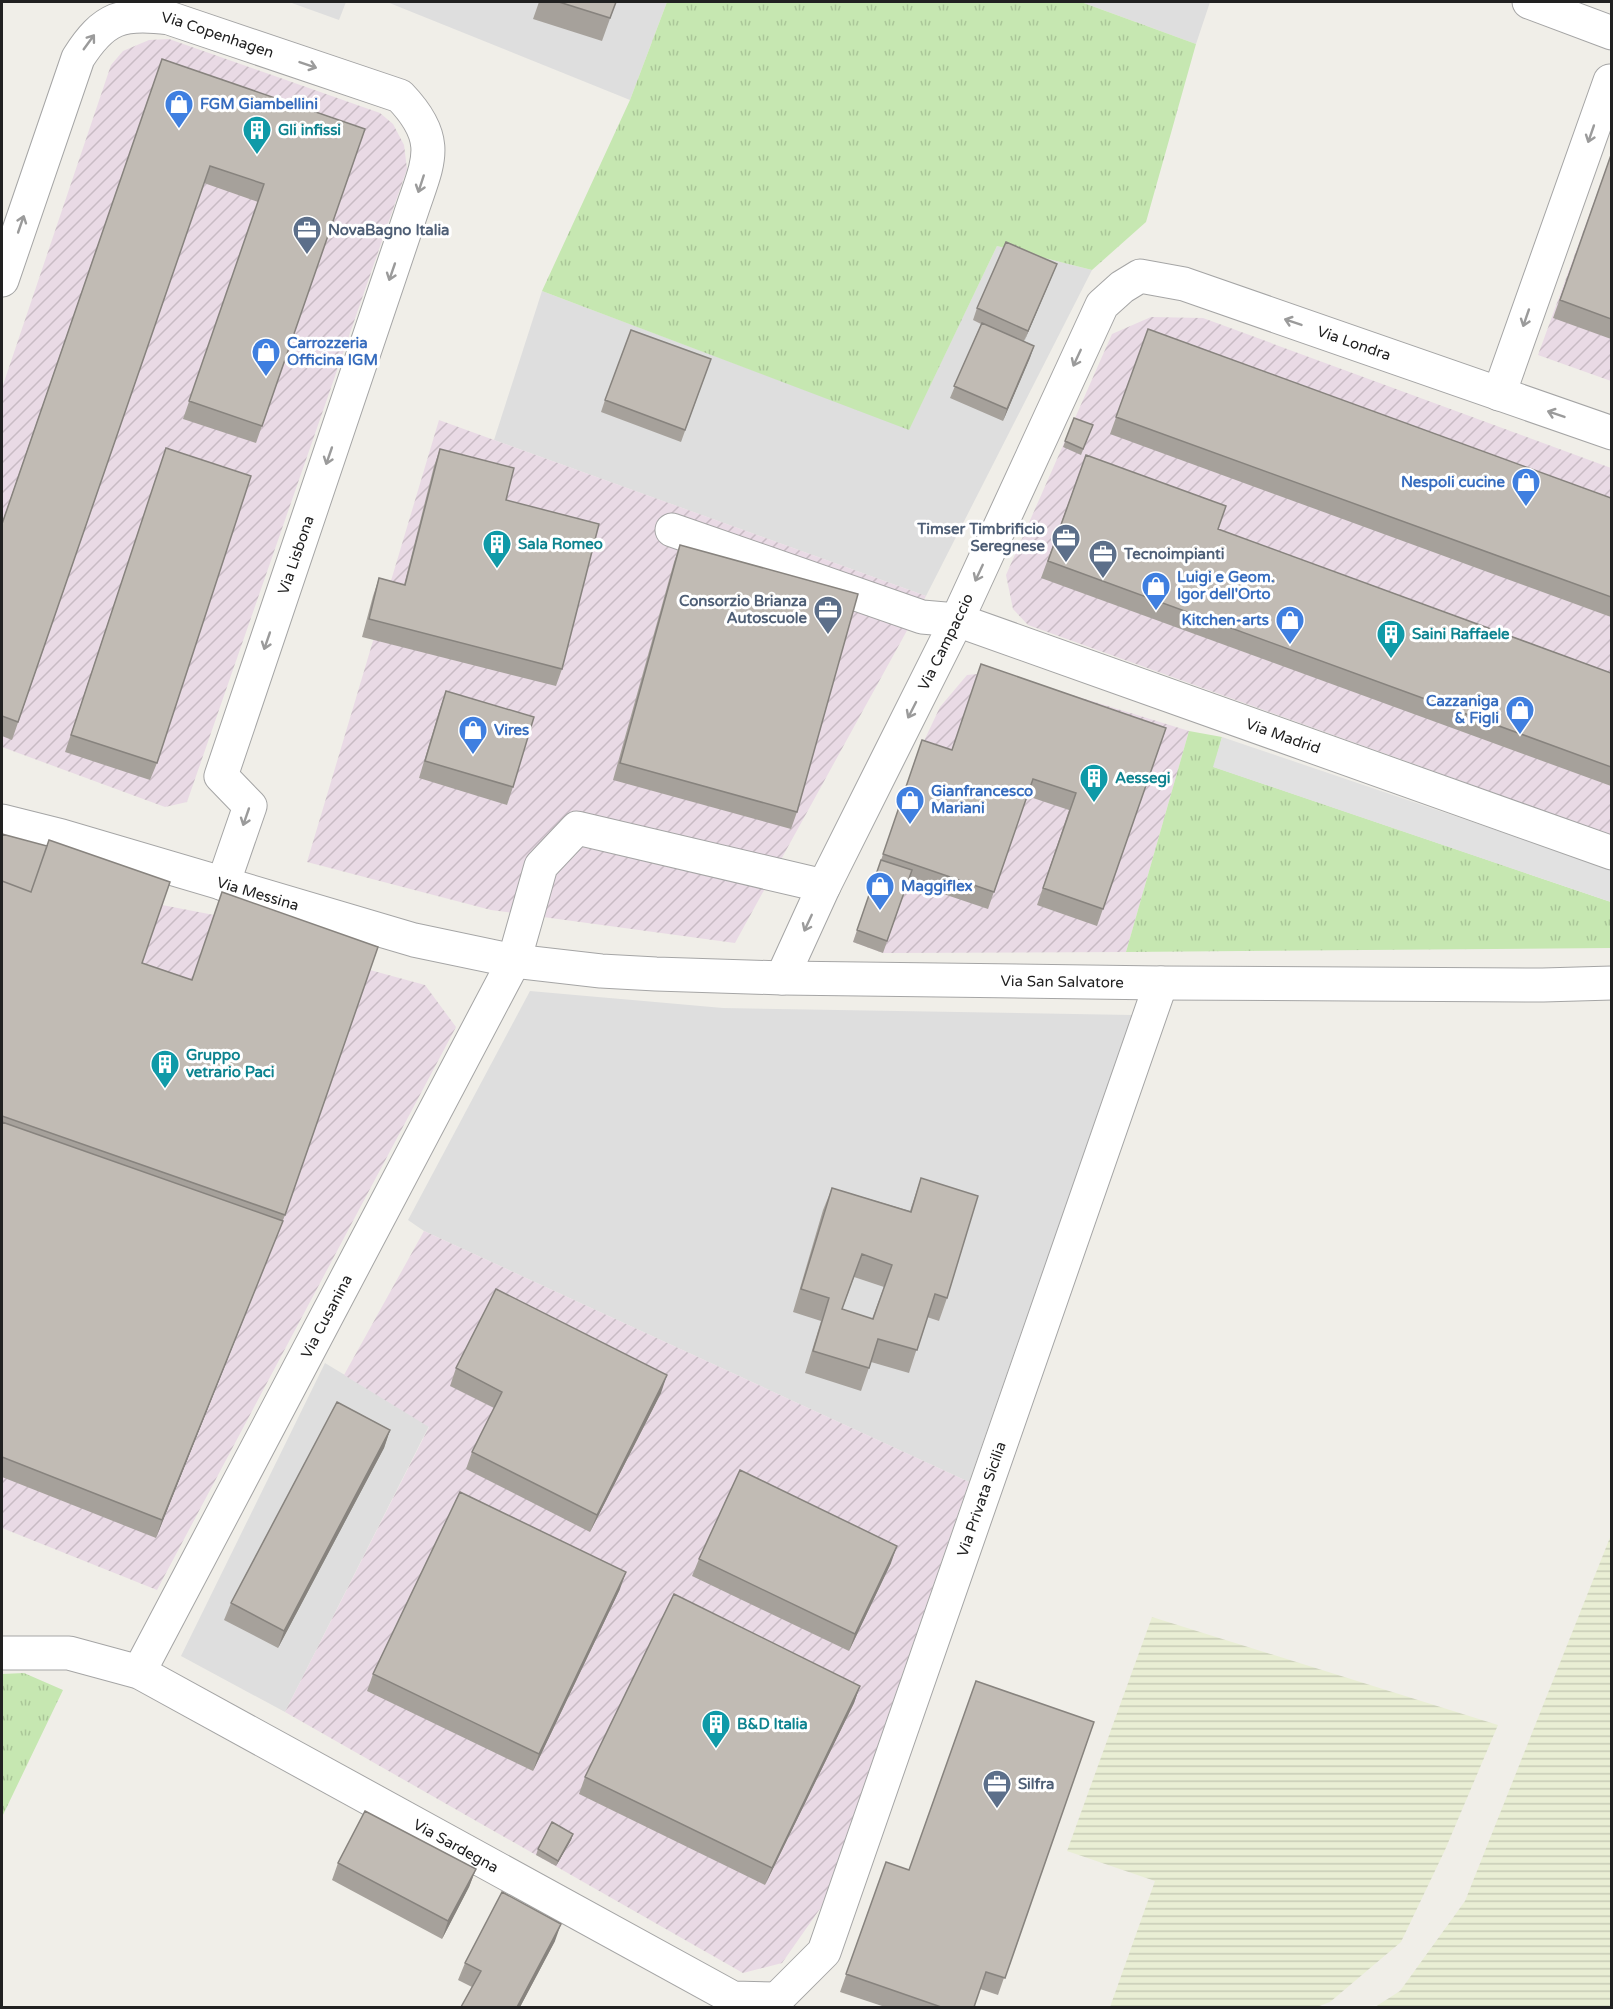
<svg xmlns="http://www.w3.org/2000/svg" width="1613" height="2009" viewBox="0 0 1613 2009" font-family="'Varela Round',sans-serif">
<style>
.residential{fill:#dedede}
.industrial{fill:url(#industrial-furrows)}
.farmland{fill:url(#farmland-rules)}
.grass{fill:url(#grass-tufts)}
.parking{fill:#e1e1e1}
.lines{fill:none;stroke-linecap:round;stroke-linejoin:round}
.minor-casing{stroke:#a5a5a5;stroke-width:35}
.minor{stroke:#fff;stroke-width:33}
.wall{fill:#a6a19b;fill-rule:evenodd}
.shaded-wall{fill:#87837e}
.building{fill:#c1bbb4;stroke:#87837e;stroke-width:1.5;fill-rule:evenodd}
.oneway{stroke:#9b9b9b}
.labels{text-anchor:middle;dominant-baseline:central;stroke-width:6;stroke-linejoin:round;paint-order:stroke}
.street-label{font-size:15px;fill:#212121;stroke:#fff}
.shop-label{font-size:15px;font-weight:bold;fill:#366cbe;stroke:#fff;text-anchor:start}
.culture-label{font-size:15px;font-weight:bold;fill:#0d838f;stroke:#fff;text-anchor:start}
.service-label{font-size:15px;font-weight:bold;fill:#4e5e75;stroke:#fff;text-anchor:start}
</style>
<defs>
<pattern id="industrial-furrows" width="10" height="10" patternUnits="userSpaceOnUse" patternTransform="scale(1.5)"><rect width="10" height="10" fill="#e9dae5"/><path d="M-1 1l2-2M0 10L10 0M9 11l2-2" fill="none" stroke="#c8bbc4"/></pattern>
<pattern id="farmland-rules" width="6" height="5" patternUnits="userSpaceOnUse" patternTransform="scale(1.5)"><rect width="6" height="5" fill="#e9eed4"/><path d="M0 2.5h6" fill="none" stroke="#c8ccb6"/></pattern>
<pattern id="grass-tufts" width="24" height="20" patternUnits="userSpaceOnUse" patternTransform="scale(1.5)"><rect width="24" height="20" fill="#c6e7b1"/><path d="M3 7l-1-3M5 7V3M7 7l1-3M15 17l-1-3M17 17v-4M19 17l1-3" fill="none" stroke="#aac698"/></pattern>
</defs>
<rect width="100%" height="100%" fill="#f0eee8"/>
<path class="residential" d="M 289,2 L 346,2 L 339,20 Z
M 387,2 L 667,2 L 630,100 Z
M 1081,2 L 1210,2 L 1196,44 Z
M 997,246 L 1092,270 L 926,596 L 494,440 L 542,291 L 909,429 Z
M 530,991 L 723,1008 L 1132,1015 L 969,1482 L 424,1231 L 408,1220 Z
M 325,1363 L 429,1426 L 285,1712 L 181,1656 Z"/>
<path class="industrial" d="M 169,39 L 380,113 L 393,124 L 404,145 L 407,169 L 187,802 L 165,807 L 2,747 L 2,388 L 111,65 L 123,51 L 149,40 Z
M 1611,155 L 1611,381 L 1538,355 Z
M 1151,317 L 1203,318 L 1611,468 L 1611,835 L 1028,625 L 1013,609 L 1006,575 L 1112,334 Z
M 439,420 L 926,596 L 735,943 L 491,910 L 307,862 Z
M 997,672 L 1189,731 L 1126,952 L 883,953 L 853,942 L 916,758 L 940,707 L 967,675 Z
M 2,853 L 162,905 L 214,915 L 370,970 L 425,985 L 456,1027 L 157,1590 L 2,1528 Z
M 424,1231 L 969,1482 L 822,1906 L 782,1963 L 743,1973 L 285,1712 L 429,1427 L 344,1375 Z"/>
<path class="farmland" d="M 1611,1535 L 1611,2007 L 1375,2007 L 1400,1991 L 1465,1901 Z
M 1152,1617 L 1498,1725 L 1445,1850 L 1401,1942 L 1330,2002 L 1314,2008 L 1110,2007 L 1155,1881 L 1067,1851 Z"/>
<path class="grass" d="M 667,2 L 1081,2 L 1196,44 L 1146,222 L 1092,270 L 997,246 L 909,430 L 542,291 L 630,100 Z
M 1189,731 L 1222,737 L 1214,767 L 1611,902 L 1611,948 L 1126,952 Z
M 24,1673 L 63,1690 L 2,1817 L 2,1674 Z"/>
<path class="parking" d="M 1222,737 L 1611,869 L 1611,902 L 1213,767 Z"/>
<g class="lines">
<g class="minor-casing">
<g id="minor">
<path d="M 1529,2 L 1612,33"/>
<path id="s1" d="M 2,280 L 78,58 C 104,17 122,12 169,18 L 400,96 C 444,142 427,163 410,216 L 221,776 L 250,806 L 223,884"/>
<path d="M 1499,394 L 1610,81 L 1612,82"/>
<path id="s2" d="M 672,530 L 922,617 L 957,620 L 1612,853"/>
<path id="s3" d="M 2,821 L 62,836 L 414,940 L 514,961 L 601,971 L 656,974 L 782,978 L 1161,983 L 1543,985 L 1612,983"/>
<path id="s4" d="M 782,978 L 824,886 L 957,620 L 1102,305 L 1122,287 L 1140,276 L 1184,284 L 1612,433"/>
<path id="s5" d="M 2,1653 L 69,1653 L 139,1672 L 733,1998 L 777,1999 L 824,1952 L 1161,983"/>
<path id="s6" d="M 139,1672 L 514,961 L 541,866 L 577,828 L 824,886"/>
</g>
</g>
<use href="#minor" class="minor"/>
</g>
<path class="wall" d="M 539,2 L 616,2 L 602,41 L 533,19 Z
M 162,59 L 365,129 L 256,443 L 183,419 L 258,202 L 204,183 L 12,740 L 2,736 L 2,523 Z
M 1611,155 L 1611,339 L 1553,318 Z
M 1052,276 L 1024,341 L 1034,346 L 1003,421 L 950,398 L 981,324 L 973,320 L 977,308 Z
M 1148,329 L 1611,498 L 1611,617 L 1110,434 Z
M 711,359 L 681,442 L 601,412 L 605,400 Z
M 1074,418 L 1093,425 L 1081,455 L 1063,447 Z
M 166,448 L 157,763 L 150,780 L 65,752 Z
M 440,449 L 506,500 L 562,669 L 556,686 L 362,637 L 373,596 L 379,578 L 404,585 L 434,466 Z
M 1086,455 L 1218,529 L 1611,673 L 1611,786 L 1041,578 Z
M 680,545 L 797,812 L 791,829 L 613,780 L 674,562 Z
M 446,691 L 513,787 L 507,805 L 419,778 L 440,708 Z
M 1166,728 L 1097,926 L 1037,905 L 1069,810 L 1027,796 L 988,909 L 908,882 L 883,953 L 853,942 L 916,758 Z
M 2,834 L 142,963 L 285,1215 L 156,1538 L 2,1477 Z
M 921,1178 L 947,1298 L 939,1321 L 927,1317 L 909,1373 L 871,1362 L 861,1391 L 805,1373 L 821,1321 L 793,1312 L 823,1210 L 832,1188 L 910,1211 ZM 854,1277 L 884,1287 L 872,1319 L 842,1309 Z
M 456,1368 L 661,1393 L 590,1532 L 466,1469 L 472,1452 L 494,1408 L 450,1386 Z
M 390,1430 L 384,1448 L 278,1648 L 224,1620 L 231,1603 Z
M 699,1559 L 891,1563 L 849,1651 L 692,1576 Z
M 620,1589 L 533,1771 L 367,1691 L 373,1674 Z
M 860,1686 L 854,1703 L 765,1885 L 579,1794 L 585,1777 Z
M 1094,1722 L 998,1995 L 980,1989 L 974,2007 L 885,2007 L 840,1992 L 886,1862 L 908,1870 Z
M 573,1834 L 571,1840 L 556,1866 L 536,1855 L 538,1849 Z
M 338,1863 L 476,1869 L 469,1887 L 442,1939 L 332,1880 Z
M 555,1941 L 520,2007 L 461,2007 L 472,1987 L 458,1980 L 465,1963 Z"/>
<path class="shaded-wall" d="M 1057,264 L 1052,276 L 1024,342 L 1028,331 Z
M 1034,346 L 1030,358 L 1003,421 L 1007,409 Z
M 283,1221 L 276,1238 L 156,1538 L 162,1520 Z
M 667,1375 L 661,1393 L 590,1532 L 597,1515 Z
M 390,1430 L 384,1448 L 278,1648 L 284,1631 Z
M 897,1546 L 891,1563 L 849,1651 L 855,1634 Z
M 626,1572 L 620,1589 L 533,1771 L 539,1754 Z
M 860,1686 L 854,1703 L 765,1885 L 772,1868 Z
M 573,1834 L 571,1840 L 556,1866 L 558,1861 Z
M 476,1869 L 469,1887 L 442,1939 L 448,1921 Z
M 561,1924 L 555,1941 L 520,2007 L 517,2007 Z"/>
<path class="building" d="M 559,2 L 616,2 L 610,18 Z
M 162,59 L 365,129 L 262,426 L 189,401 L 264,184 L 210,166 L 18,722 L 2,716 L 2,524 Z
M 1611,155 L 1611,319 L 1560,300 Z
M 1006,242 L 1057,264 L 1028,331 L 977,308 Z
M 982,323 L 1034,346 L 1007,409 L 954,386 Z
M 1148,329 L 1611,498 L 1611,597 L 1116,417 Z
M 631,330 L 711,359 L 685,430 L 605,400 Z
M 1074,418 L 1093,425 L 1083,449 L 1065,441 Z
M 166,448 L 251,476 L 157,763 L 71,735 Z
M 440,449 L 514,468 L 506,500 L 599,524 L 562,669 L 369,619 L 379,578 L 405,585 Z
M 1086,455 L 1226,506 L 1218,529 L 1611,673 L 1611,767 L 1048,561 Z
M 680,545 L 858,594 L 797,812 L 620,763 Z
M 981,664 L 1166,728 L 1103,909 L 1043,888 L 1076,793 L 1033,779 L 994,892 L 883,854 L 922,740 L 952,750 Z
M 446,691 L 534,717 L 513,787 L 425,761 Z
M 2,834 L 47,846 L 31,892 L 2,881 Z
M 49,840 L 170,882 L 142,963 L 192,980 L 222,892 L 378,947 L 285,1215 L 2,1116 L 2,881 L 31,892 Z
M 881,860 L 912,870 L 887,941 L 857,930 Z
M 2,1122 L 283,1221 L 162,1520 L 2,1457 Z
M 921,1178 L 978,1196 L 947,1298 L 935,1294 L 917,1350 L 878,1339 L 869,1368 L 813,1351 L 829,1298 L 801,1289 L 832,1188 L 911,1212 ZM 862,1254 L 892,1265 L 873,1319 L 842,1309 Z
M 496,1289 L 667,1375 L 597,1515 L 472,1452 L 502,1392 L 456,1368 Z
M 337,1402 L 390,1430 L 284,1631 L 231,1603 Z
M 740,1470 L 897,1546 L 855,1634 L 699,1559 Z
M 460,1492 L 626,1572 L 539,1754 L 373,1674 Z
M 674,1594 L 860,1686 L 772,1868 L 585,1777 Z
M 976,1681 L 1094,1722 L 1005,1978 L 986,1972 L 974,2007 L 941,2007 L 846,1974 L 886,1862 L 909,1870 Z
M 365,1811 L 476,1869 L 448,1921 L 338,1863 Z
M 552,1822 L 573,1834 L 558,1861 L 538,1849 Z
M 502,1892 L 561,1924 L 517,2007 L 461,2007 L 481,1971 L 465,1963 Z"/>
<defs><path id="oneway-shaft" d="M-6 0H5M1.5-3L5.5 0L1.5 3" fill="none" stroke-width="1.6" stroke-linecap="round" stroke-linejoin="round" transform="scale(1.5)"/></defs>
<g class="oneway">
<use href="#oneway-shaft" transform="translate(89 42) rotate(-54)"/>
<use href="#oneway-shaft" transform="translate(308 65) rotate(19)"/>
<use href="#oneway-shaft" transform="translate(1591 134) rotate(109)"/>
<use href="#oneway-shaft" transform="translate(421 184) rotate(108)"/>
<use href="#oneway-shaft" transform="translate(21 224) rotate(-71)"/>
<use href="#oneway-shaft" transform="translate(392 272) rotate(109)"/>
<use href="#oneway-shaft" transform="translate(1526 318) rotate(109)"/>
<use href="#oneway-shaft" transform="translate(1293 322) rotate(-161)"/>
<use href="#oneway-shaft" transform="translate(1077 358) rotate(115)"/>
<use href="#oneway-shaft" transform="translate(1556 414) rotate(-161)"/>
<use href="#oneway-shaft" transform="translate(329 456) rotate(109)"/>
<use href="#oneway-shaft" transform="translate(979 573) rotate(115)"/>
<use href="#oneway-shaft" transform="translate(267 641) rotate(109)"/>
<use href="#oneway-shaft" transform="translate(912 710) rotate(117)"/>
<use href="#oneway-shaft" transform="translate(246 817) rotate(109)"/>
<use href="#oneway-shaft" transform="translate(808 923) rotate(115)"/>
</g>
<defs>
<g id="shop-pin" transform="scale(1.5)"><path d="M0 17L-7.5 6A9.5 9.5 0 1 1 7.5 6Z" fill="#3f7fe0" stroke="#fff"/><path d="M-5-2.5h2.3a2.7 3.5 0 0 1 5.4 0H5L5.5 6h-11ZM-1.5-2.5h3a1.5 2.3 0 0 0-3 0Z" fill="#fff"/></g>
<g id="building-pin" transform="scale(1.5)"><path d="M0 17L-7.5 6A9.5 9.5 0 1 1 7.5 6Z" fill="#0f9aa8" stroke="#fff"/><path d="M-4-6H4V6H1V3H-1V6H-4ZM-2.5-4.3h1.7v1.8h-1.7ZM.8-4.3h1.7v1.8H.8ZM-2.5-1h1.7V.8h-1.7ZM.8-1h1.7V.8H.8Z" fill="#fff"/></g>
<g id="office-pin" transform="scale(1.5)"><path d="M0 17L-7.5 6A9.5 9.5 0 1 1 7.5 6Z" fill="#5c6f8a" stroke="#fff"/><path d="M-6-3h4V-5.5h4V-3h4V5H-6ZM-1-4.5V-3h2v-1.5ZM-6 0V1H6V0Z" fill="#fff"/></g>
</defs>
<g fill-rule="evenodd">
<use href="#shop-pin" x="179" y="104"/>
<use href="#building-pin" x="257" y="130"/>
<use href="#office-pin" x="307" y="230"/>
<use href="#shop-pin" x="266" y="352"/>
<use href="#shop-pin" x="1526" y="482"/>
<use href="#office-pin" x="1066" y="538"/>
<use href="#building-pin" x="497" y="544"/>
<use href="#office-pin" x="1103" y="554"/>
<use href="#shop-pin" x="1156" y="586"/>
<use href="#office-pin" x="828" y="610"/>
<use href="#shop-pin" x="1290" y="620"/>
<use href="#building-pin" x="1391" y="634"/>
<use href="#shop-pin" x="1520" y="710"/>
<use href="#shop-pin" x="473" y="730"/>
<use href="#building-pin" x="1094" y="778"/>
<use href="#shop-pin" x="910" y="800"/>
<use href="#shop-pin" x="880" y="886"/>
<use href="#building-pin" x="165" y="1064"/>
<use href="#building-pin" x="716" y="1724"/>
<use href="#office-pin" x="997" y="1784"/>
</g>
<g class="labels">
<g class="street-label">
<text stroke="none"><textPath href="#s1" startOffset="394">Via Copenhagen</textPath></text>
<text stroke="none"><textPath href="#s4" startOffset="1018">Via Londra</textPath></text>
<text transform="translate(296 555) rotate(-71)">Via Lisbona</text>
<text stroke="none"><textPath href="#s4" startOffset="374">Via Campaccio</textPath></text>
<text stroke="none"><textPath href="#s2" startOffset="646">Via Madrid</textPath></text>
<text stroke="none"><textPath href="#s3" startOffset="266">Via Messina</textPath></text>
<text stroke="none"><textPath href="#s3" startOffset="1080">Via San Salvatore</textPath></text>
<text stroke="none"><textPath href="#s6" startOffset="402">Via Cusanina</textPath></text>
<text stroke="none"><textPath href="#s5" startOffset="1407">Via Privata Sicilia</textPath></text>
<text stroke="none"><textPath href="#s5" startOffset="501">Via Sardegna</textPath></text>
</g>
<g class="shop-label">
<text x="200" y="104">FGM Giambellini</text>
<text x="287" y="343">Carrozzeria<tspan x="287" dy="17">Officina IGM</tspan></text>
<text x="1505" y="482" text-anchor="end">Nespoli cucine</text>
<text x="1177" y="577">Luigi e Geom.<tspan x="1177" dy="17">Igor dell'Orto</tspan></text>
<text x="1269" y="620" text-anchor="end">Kitchen-arts</text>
<text x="1499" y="701" text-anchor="end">Cazzaniga<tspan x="1499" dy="17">&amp; Figli</tspan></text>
<text x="494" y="730">Vires</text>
<text x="931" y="791">Gianfrancesco<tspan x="931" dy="17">Mariani</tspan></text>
<text x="901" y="886">Maggiflex</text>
</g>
<g class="culture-label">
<text x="278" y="130">Gli infissi</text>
<text x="518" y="544">Sala Romeo</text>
<text x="1412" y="634">Saini Raffaele</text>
<text x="1115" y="778">Aessegi</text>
<text x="186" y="1055">Gruppo<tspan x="186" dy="17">vetrario Paci</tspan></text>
<text x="737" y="1724">B&amp;D Italia</text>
</g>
<g class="service-label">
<text x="328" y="230">NovaBagno Italia</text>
<text x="1045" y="529" text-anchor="end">Timser Timbrificio<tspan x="1045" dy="17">Seregnese</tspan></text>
<text x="1124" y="554">Tecnoimpianti</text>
<text x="807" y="601" text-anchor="end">Consorzio Brianza<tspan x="807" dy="17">Autoscuole</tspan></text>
<text x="1018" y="1784">Silfra</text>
</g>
</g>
<rect width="1613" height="2009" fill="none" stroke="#212121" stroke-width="6"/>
</svg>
